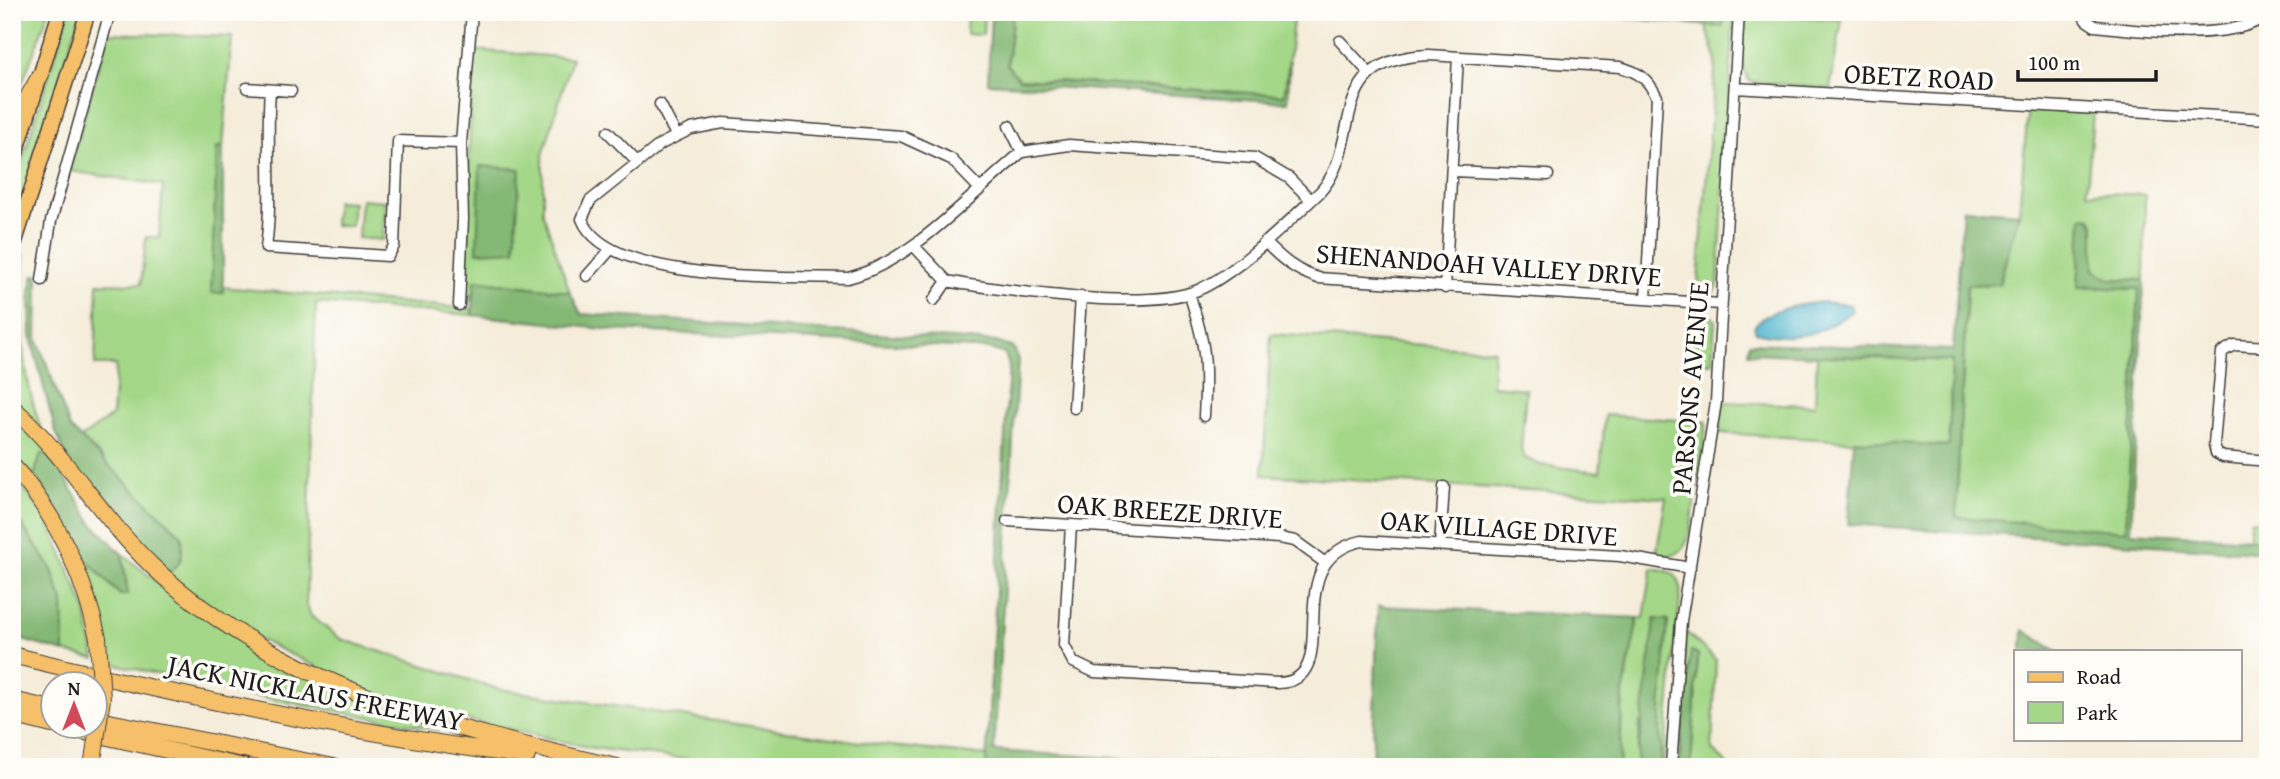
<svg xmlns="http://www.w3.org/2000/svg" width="2280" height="779" viewBox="0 0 2280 779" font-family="'Gentium Book Plus',serif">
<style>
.green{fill:#a4d888;stroke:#607a52;stroke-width:2}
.forest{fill:#83b874;stroke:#506a48;stroke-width:2}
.water{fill:#4fb5ce;stroke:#366875;stroke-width:2}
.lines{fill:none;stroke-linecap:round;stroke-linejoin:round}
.minor-casing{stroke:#3d3b38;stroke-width:13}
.major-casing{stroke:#3d3b38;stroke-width:17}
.highway-casing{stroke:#3d3b38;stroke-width:18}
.minor{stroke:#fff;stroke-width:10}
.major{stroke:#f6c06b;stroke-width:14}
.highway{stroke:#f6c06b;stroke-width:16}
.highway-bridge-casing{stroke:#3d3b38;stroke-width:18;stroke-linecap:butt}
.highway-bridge{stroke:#f6c06b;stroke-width:16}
.labels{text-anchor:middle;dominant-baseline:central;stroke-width:7;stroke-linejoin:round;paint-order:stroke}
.street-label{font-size:28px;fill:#1c1c1c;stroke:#fdfcf7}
</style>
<rect width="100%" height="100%" fill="#fdfcf7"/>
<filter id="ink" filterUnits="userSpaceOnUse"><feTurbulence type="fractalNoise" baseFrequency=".0143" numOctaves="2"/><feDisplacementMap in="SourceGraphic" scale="14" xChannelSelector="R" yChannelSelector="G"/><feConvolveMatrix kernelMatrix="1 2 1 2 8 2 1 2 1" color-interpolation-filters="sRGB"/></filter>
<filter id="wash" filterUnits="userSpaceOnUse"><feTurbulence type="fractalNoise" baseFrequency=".00686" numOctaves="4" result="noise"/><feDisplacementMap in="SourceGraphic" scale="28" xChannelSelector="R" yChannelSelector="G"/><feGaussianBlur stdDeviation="1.57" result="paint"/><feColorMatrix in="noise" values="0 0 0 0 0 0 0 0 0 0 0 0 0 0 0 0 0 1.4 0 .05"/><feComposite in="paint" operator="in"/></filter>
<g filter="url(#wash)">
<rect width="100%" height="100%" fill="#f5edda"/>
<path class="green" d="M 12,12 L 49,12 L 12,110 Z
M 69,12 L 81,12 L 12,230 L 12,192 Z
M 1013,12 L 1294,12 L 1285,95 L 1019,79 L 1007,65 Z
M 1712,12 L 1734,12 L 1718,285 L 1712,294 L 1697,295 L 1716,59 L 1706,25 L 1723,26 L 1723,16 Z
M 967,13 L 984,14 L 983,35 L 966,34 Z
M 1745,13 L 1842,20 L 1830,89 L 1749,81 L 1741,62 Z
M 108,33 L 232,37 L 223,147 L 217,148 L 212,293 L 222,293 L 222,287 L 472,309 L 472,315 L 316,303 L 306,604 L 311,616 L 341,639 L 498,689 L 881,745 L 987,756 L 987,765 L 1013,767 L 752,767 L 592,748 L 433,712 L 374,694 L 260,640 L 165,575 L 102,458 L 81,438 L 112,416 L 116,365 L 95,365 L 98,283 L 141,284 L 146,237 L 159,237 L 163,185 L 69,171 Z
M 472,50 L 572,58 L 543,155 L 543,213 L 570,292 L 475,280 L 473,302 L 466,291 Z
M 2028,109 L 2093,112 L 2087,192 L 2145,195 L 2144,280 L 2110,279 L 2094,270 L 2094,224 L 2083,217 L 2078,287 L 2139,289 L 2126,532 L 1956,518 L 1967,285 L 1999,284 L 2019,213 Z
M 361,199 L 385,201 L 383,240 L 358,238 Z
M 336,201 L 353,202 L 351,226 L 334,225 Z
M 20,254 L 24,255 C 17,328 22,385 50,453 L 41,455 L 34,476 L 12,455 L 12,279 Z
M 1695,310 L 1708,312 L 1715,321 L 1712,363 L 1690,362 Z
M 1271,334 L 1494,350 L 1492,386 L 1526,389 L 1521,450 L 1525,458 L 1540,465 L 1600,472 L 1605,415 L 1707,422 L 1690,533 C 1684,552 1677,558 1656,555 L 1666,498 L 1263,475 Z
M 1817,355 L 1952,360 L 1949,447 L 1719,433 L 1722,402 L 1815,405 Z
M 12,473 L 47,519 L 85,607 L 95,659 L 64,652 L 63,602 L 51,568 L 12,510 Z
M 2250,520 L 2268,521 L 2268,540 L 2249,540 Z
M 81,554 L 120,595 L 128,594 L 122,554 L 175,596 L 247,643 L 441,726 L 440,730 L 222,690 L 107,662 L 97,603 Z
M 1652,568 C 1668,571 1677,571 1681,588 L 1663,767 L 1661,767 L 1660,725 L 1640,722 L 1636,767 L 1619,767 L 1623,694 L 1638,618 L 1644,618 Z
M 1686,632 L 1716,660 L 1712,750 L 1731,767 L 1691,767 L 1698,654 L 1691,651 L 1678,767 Z"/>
<path class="forest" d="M 991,12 L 1013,12 L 1007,65 L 1019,79 L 1284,95 L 1290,60 L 1288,102 L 988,83 Z
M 1553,12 L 1684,12 L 1723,16 L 1723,27 Z
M 217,147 L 223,147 L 223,293 L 211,293 Z
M 480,166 L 520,169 L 515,250 L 477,252 Z
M 1963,209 L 2019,213 L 1999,284 L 1967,285 L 1956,517 L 2126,531 L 2139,289 L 2078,287 L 2082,217 L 2091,218 L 2094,224 L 2094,270 L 2110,279 L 2144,280 L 2131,532 L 2268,540 L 2268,553 L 1848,524 L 1854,440 L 1949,446 L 1952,361 L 1748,353 L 1749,343 L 1953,350 Z
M 34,275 L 38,275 L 37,338 L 70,428 L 182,536 C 183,556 183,565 165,575 L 71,468 L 55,430 L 31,338 L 30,291 Z
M 475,280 L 570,292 L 581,314 L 996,342 L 1014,348 L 1018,359 L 994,751 L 1291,767 L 986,765 L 1009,366 L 1005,354 L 990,349 L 613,330 L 472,315 Z
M 50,453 L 92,523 L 122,554 L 128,594 L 120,595 L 81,554 L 59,511 L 34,476 L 41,454 Z
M 12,510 L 51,568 L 63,602 L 64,652 L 12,637 Z
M 1378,606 L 1638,618 L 1623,694 L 1619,767 L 1372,767 Z
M 1655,619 L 1668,620 L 1660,725 L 1661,767 L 1636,767 Z
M 2023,630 L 2057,651 L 2022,651 Z
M 1691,651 L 1698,654 L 1691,767 L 1679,767 Z"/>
<path class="water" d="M 1821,302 L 1851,305 L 1853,311 C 1820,335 1795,342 1756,332 L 1754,327 C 1765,308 1801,305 1821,302 Z"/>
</g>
<g filter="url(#ink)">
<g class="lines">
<g class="minor-casing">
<path id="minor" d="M 2082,12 L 2086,20 L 2095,26 C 2138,31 2235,43 2268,14
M 1340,41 L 1370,74
M 247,88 L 291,91
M 1735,88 L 2268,119
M 270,90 C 266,142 273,195 266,248 L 388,256 L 394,246 L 398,141 L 461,143
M 660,104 L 676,135
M 1009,126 L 1022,152
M 608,132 L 638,163
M 1452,171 L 1548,175
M 979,188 L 951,159 L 901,136 L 723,123 L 691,129 L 661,144 L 590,201 L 582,219 C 607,284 789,276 848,278 C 912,262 971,194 1022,152 L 1069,145 L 1255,158 L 1289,178 L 1311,200
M 1265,242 C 1281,259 1296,271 1318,278 L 1721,304
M 914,246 L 947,281 L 963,284 C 1019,292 1149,311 1198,290 C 1236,274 1289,221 1320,192 C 1366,141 1322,59 1429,55 L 1620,67 C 1639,72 1648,79 1657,97 L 1646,299
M 587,276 L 611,249
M 42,280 L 51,221 L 110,12
M 1445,288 L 1458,57
M 1189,293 C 1206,345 1207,362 1204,416
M 934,300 L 947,281
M 459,305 L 463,219 L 461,143 L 472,12
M 2268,347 L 2234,345 L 2222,352 L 2214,444 L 2216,453 L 2223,457 L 2268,461
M 1074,408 L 1081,296
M 1007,521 L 1279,538 L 1295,541 L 1324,562
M 1071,525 L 1064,645 L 1073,662 L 1094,672 L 1278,683 C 1349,681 1273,560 1362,541 L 1620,556 L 1690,568
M 1440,545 L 1444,487
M 1671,767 L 1681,621 L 1716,402 L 1739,12"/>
</g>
<g class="major-casing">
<path id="major" d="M 12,166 L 60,12
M 12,251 L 88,12"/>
</g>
<g class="highway-casing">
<path id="highway" d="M 12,126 L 41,74
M 12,407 C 65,454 101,517 152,566 C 281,687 450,729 617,767
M 12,465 C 57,515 83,574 98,638
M 12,655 C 182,697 354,733 527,756
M 12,700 L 52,709
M 12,715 L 52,725
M 94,719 L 334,767
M 58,726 L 244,767"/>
</g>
<use href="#minor" class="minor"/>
<use href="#major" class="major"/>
<use href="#highway" class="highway"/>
<g class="highway-bridge-casing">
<path id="highway-bridge" d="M 92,767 L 102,699 L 98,638"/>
</g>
<use href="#highway-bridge" class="highway-bridge"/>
</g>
</g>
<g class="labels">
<g class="street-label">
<text transform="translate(1919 76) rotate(3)">OBETZ ROAD</text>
<text transform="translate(1489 264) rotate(4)">SHENANDOAH VALLEY DRIVE</text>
<text transform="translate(1689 388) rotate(-85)">PARSONS AVENUE</text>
<text transform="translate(1170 510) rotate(4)">OAK BREEZE DRIVE</text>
<text transform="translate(1499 527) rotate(4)">OAK VILLAGE DRIVE</text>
<text transform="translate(316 692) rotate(11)">JACK NICKLAUS FREEWAY</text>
</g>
</g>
<rect width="2280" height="779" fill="none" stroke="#fdfcf7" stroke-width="42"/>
<rect x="2014" y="650" width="228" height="91" fill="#fdfcf7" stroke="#a3a29f" stroke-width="2"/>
<rect x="2028" y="672" width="35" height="10" fill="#f6c06b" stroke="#a3a29f" stroke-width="2"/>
<text x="2077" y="684" font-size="21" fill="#1c1c1c">Road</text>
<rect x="2028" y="702" width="35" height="21" fill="#a4d888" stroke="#a3a29f" stroke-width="2"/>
<text x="2077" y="720" font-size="21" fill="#1c1c1c">Park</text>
<g transform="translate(74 705)"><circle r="33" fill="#fdfcf7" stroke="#a3a29f" stroke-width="2"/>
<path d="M0-5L12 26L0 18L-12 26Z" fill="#d1495b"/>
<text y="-10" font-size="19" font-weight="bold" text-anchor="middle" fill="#1c1c1c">N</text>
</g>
<path d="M2018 70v10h138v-10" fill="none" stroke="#1c1c1c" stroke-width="3.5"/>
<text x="2028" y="70" font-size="21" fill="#1c1c1c" stroke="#fdfcf7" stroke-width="5" paint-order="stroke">100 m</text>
</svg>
